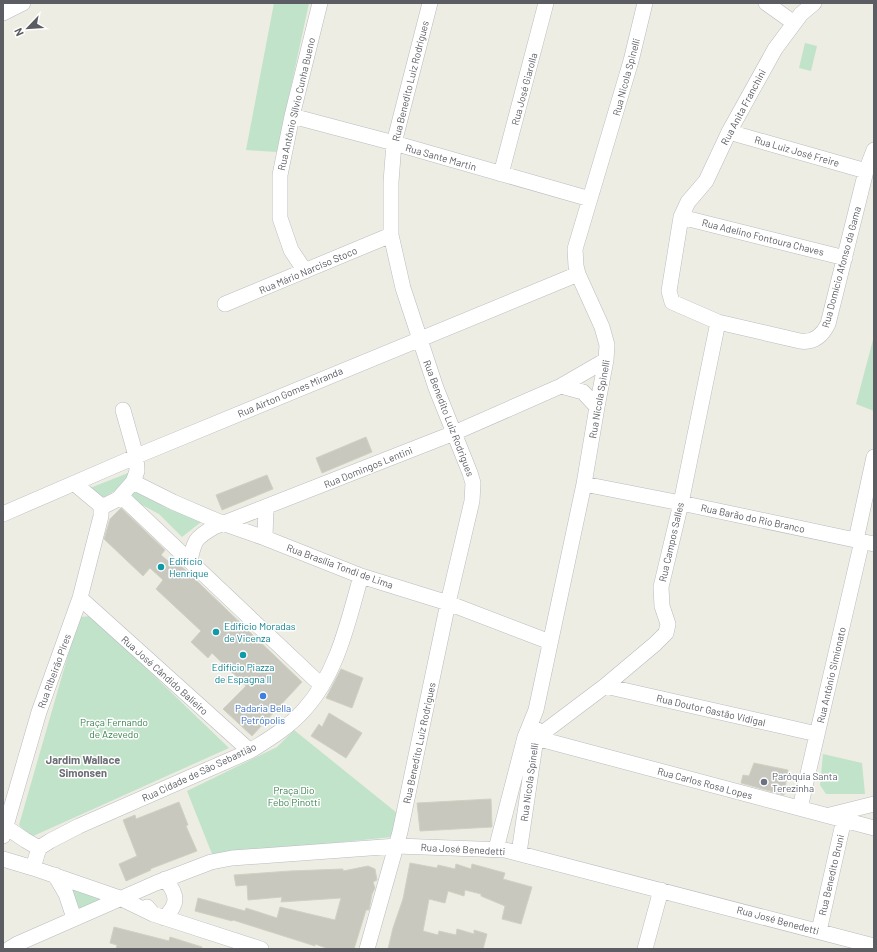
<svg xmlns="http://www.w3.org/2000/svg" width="877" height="952" viewBox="0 0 877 952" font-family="Barlow,sans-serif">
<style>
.green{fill:#c1e3c9}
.building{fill:#c8c8bf;stroke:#d1d0c2}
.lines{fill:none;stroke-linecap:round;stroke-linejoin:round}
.minor-casing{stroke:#babbc1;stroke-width:16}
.minor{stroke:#fff;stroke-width:15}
.culture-dot{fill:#0f9aa8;stroke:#fff;stroke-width:1.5}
.shop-dot{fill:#3f7fe0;stroke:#fff;stroke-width:1.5}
.worship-dot{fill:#6b7280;stroke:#fff;stroke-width:1.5}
.labels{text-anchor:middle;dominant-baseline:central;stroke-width:3;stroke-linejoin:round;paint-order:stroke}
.street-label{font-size:10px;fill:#5b5d63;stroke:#fff}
.culture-label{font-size:10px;fill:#0d838f;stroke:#fff;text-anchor:start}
.shop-label{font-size:10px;fill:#366cbe;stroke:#fff}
.park-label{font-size:10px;fill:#3a8350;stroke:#fff}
.worship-label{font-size:10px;fill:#5b616d;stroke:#fff;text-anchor:start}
.neighbourhood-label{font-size:11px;font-weight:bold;fill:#6c6e75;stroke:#fff}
</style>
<rect width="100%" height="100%" fill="#edede3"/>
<path class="green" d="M 274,3 L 309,3 L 277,152 L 246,150 Z
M 805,43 L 817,46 L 811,71 L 799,68 Z
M 874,336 L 874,411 L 856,404 Z
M 128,473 L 130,482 L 101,499 L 90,488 Z
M 137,487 C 146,494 156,502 166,508 C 179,514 191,509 201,522 L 182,537 L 159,514 L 129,498 Z
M 92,616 L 229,748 L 31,837 L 19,825 L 79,617 Z
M 294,730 L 397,813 L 392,837 L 235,853 L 214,859 L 187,791 L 277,747 Z
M 823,754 L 862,763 L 865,794 L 826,794 L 820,785 Z
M 65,880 L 110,896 L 80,911 Z"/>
<path class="building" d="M 366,437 L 372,452 L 322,473 L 316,458 Z
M 267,475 L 273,489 L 222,510 L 216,495 Z
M 121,508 L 165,550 L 161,555 L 174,566 L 177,562 L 302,682 L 252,736 L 223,709 L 246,686 L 212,653 L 208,658 L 191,642 L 201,631 L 156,589 L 163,580 L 150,568 L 143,576 L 104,539 L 110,519 Z
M 341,669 L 363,678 L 352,708 L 326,698 Z
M 329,713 L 362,733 L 346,758 L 311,736 L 319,724 L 322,727 Z
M 754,763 L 788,770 L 784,795 L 741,783 L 743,775 L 749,776 Z
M 491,799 L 492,827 L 420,831 L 417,803 Z
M 179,802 L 188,825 L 186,826 L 197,851 L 150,869 L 151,870 L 126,881 L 119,864 L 137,856 L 123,820 L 135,815 L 136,819 Z
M 410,863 L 437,868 L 438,865 L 455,869 L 456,864 L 471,869 L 472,864 L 505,873 L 503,879 L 532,887 L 521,924 L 502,919 L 505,906 L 481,896 L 481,894 L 465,890 L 464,896 L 448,891 L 445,903 L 429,899 L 423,931 L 438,935 L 439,931 L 456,935 L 457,929 L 474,934 L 474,930 L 487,934 L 483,949 L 388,949 L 393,928 L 403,899 Z
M 368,866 L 375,869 L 377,880 L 373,882 L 375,888 L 372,894 L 369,910 L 366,910 L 354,949 L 329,949 L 315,944 L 315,946 L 233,920 L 232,921 L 195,911 L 198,898 L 245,911 L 246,908 L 277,918 L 280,907 L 335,920 L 341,898 L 281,902 L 282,897 L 248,900 L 247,885 L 236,886 L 234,875 L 290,871 L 343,869 L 343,871 Z
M 114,927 L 169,941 L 170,937 L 202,947 L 201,949 L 116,949 L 117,945 L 110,943 Z"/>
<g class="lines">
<g class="minor-casing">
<path id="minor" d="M 766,3 L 794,23
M 814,3 L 801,14 L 775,49 L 729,132 L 706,181 L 688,202 L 681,217 L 669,291 L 672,302 L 718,322 L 800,341 C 813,343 822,336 828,324 L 866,171 L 874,150
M 3,13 L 23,3
M 292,116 L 394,143 L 590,199
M 729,132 L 866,171
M 501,174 L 546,3
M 681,217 L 845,258
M 305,271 L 291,250 L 280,218 L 280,175 L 292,116 L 320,3
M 225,304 L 391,235
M 561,386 L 583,392 L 597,407
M 133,482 L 173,502 L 222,523 L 265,538 L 361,576 L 448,603 L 550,642
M 75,484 L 99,504 L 104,506 L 118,499 L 133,482 L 137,471 L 136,456 L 123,410
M 584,484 L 681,503 L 874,544
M 121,496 L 322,686
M 3,514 L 144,453 L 578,274
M 265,538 L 266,507
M 856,540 L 874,457
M 190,561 C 194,541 195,538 214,527 L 454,433 L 561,386 L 606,360
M 80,598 L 250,751
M 605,686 L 817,734
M 525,737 L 536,738 L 605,686 L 655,644 L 666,633 L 668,624 L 662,606 L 661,587 L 681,503 L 718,322
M 536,738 L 874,828
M 800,808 L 862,541
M 830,815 L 874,804
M 6,827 L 25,840 L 39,848
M 3,836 L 39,712 L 80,598 L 101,516 L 101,506
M 496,849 L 525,737 L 536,710 L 584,484 L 597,407 L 606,360 L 607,345 L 602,327 L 578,274 L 576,266 L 575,249 L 631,61 L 645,3
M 519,853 L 536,738 L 536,729
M 3,859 L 33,868 L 120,898 L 153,914
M 33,868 L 39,848 L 50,841 L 79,826 L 250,751 C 269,739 289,727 304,710 C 337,674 348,622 361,576
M 55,875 L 66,894 L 74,918
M 147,907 L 153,914 L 261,949
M 164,918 C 179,904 178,895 165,879
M 819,931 L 844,819
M 9,949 L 17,944 L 156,883 L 211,862 L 232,858 L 397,846 L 505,850 L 874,946
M 367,949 L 400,832 L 448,603 L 472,501 L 473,483 L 470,473 L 436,388 L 403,288 L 391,235 L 391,182 L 394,143 L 430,3
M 645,949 L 661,890"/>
</g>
<use href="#minor" class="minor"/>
</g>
<g class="culture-dot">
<circle cx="161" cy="567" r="4"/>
<circle cx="216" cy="632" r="4"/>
<circle cx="243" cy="655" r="4"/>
</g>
<circle class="shop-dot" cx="263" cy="696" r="4"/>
<circle class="worship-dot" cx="764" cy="782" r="4"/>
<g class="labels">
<g class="street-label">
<text transform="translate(626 77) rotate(-75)">Rua Nicola Spinelli</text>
<text transform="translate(410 81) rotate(-76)">Rua Benedito Luiz Rodrigues</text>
<text transform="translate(524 89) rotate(-75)">Rua José Giarolla</text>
<text transform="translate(296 104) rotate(-77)">Rua Antônio Sílvio Cunha Bueno</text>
<text transform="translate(743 107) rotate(-62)">Rua Anita Franchini</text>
<text transform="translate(797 151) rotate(16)">Rua Luiz José Freire</text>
<text transform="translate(441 157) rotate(16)">Rua Sante Martin</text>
<text transform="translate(763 237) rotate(14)">Rua Adelino Fontoura Chaves</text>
<text transform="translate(841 267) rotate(-75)">Rua Domício Afonso da Gama</text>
<text transform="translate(308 270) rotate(-23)">Rua Mário Narciso Stoco</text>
<text transform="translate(290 392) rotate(-23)">Rua Aírton Gomes Miranda</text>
<text transform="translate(599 399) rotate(-80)">Rua Nicola Spinelli</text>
<text transform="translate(449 418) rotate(69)">Rua Benedito Luiz Rodrigues</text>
<text transform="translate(368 467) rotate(-22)">Rua Domingos Lentini</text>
<text transform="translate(753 518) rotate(12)">Rua Barão do Rio Branco</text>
<text transform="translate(671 542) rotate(-77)">Rua Campos Salles</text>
<text transform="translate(340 566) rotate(20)">Rua Brasília Tondi de Lima</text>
<text transform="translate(54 671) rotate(-70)">Rua Ribeirão Pires</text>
<text transform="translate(165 675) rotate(42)">Rua José Cândido Balieiro</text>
<text transform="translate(831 675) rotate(-77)">Rua Antônio Simionato</text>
<text transform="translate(711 710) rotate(13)">Rua Doutor Gastão Vidigal</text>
<text transform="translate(419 743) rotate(-78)">Rua Benedito Luiz Rodrigues</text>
<text transform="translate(199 772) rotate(-25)">Rua Cidade de São Sebastião</text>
<text transform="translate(529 782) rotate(-82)">Rua Nicola Spinelli</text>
<text transform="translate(705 783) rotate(15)">Rua Carlos Rosa Lopes</text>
<text transform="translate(463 849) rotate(3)">Rua José Benedetti</text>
<text transform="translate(831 875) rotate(-77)">Rua Benedito Bruni</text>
<text transform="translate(778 920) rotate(15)">Rua José Benedetti</text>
</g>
<g class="culture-label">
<text x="169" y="561">Edificio<tspan x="169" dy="12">Henrique</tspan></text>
<text x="224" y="626">Edifício Moradas<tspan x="224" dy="12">de Vicenza</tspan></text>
<text x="243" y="667" text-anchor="middle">Edifício Piazza<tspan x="243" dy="12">de Espagna ll</tspan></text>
</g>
<g class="shop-label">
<text x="263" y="708">Padaria Bella<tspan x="263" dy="12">Petrópolis</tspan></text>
</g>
<g class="park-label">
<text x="114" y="722">Praça Fernando<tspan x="114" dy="12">de Azevedo</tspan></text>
<text x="294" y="790">Praça Dio<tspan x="294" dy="12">Febo Pinotti</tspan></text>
</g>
<g class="worship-label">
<text x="772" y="776">Paróquia Santa<tspan x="772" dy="12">Terezinha</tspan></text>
</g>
<g class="neighbourhood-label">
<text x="83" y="759">Jardim Wallace<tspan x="83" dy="13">Simonsen</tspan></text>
</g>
</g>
<rect width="877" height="952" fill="none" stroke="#5b5d63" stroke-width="8"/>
<g transform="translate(28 28) rotate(245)" stroke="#ffffff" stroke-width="3" paint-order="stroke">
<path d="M0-3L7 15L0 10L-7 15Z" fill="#5b5d63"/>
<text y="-6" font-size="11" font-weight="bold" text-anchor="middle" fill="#5b5d63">N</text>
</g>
</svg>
